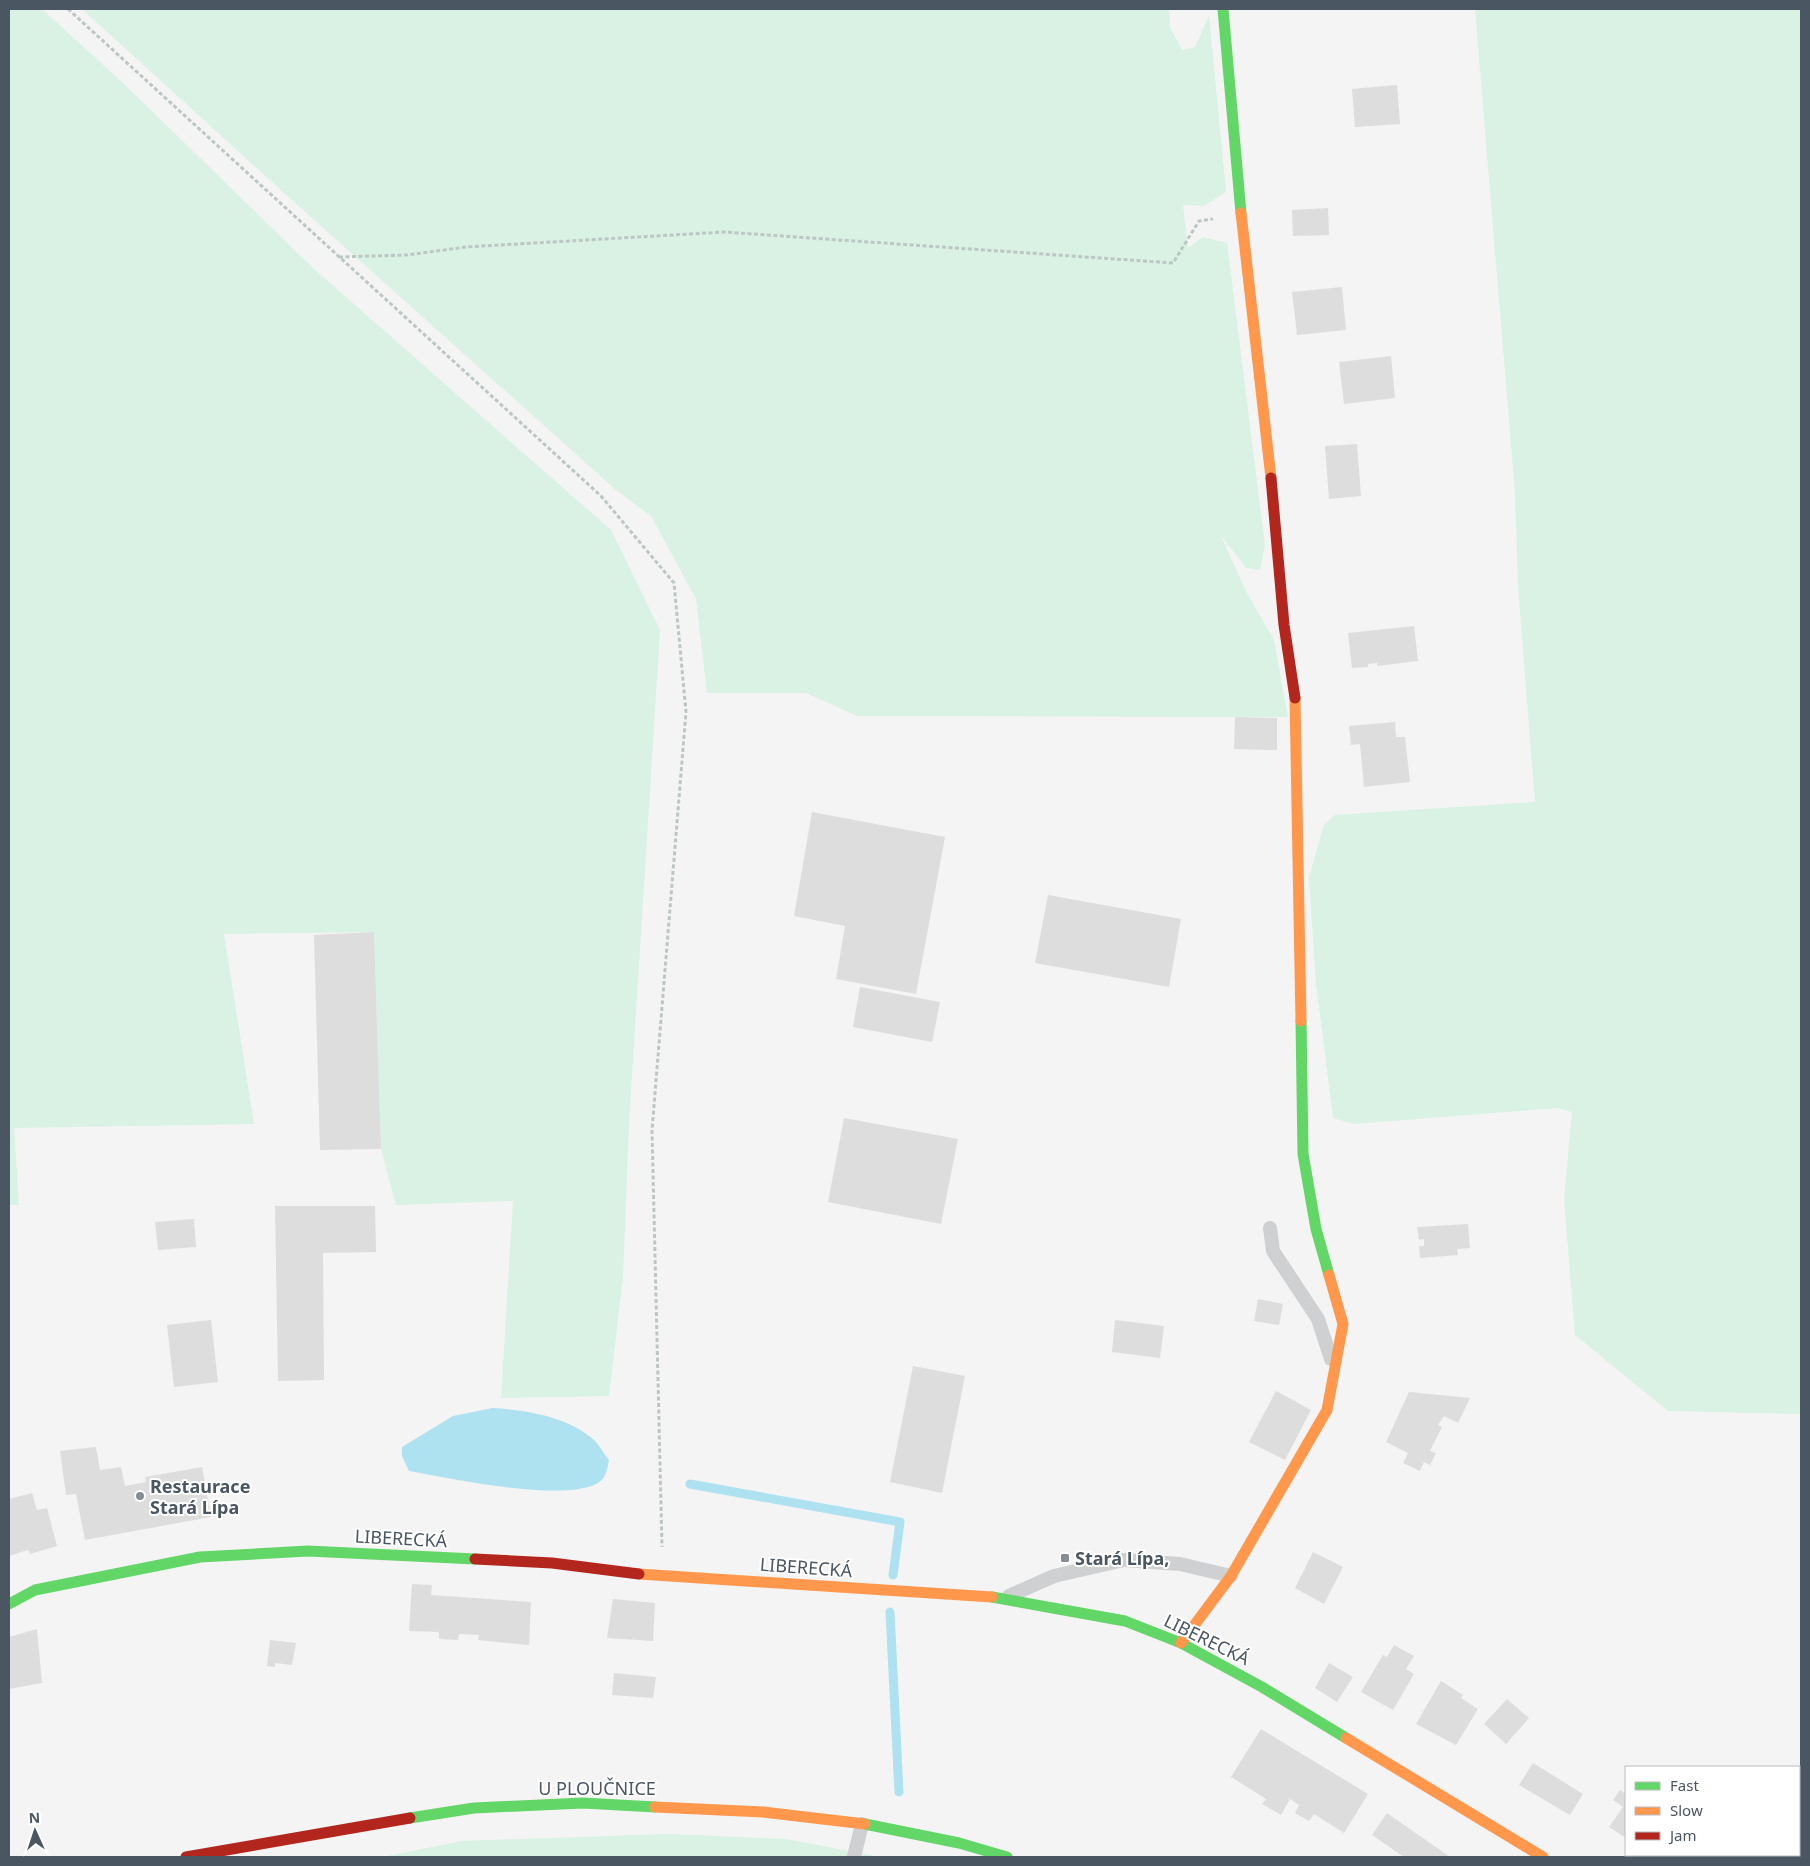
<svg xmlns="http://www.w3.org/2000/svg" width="1810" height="1866" viewBox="0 0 1810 1866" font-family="'Noto Sans',sans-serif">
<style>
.green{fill:#d9f2e3}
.water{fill:#aee2f0}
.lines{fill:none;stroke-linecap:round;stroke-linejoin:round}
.stream{stroke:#aee2f0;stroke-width:9}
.building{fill:#ddddde}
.path{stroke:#bcc7c4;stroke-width:3;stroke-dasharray:4 2.5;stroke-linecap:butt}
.lane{stroke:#ced0d2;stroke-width:14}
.fast{stroke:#63d668;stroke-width:11}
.slow{stroke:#ff974d;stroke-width:11}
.jam{stroke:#b3261e;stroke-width:11}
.poi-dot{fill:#868d94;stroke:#fff;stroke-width:2}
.labels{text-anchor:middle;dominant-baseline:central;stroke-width:4;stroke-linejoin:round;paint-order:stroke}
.poi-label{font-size:18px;font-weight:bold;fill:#4a5661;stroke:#fff;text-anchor:start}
.street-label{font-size:18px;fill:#4a5661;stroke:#fff}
</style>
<rect width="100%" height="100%" fill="#f4f4f4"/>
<path class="green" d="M 9,9 L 42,9 L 123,83 L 313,268 L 611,530 L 660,630 L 629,1123 L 623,1277 L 609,1396 L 501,1398 L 513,1201 L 396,1205 L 381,1149 L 374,932 L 224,934 L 254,1124 L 14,1128 L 19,1205 L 9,1205 Z
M 82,9 L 1169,9 L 1170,27 L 1182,50 L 1195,47 L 1209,15 L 1226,192 L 1204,206 L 1183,205 L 1188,248 L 1203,237 L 1227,243 L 1265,545 L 1260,570 L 1246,568 L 1220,534 L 1247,593 L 1274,640 L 1288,717 L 857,716 L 806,693 L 707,693 L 696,599 L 651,516 L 616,490 L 283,192 Z
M 1475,9 L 1801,9 L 1801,1414 L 1668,1411 L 1575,1335 L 1564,1199 L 1572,1112 L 1557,1108 L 1353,1124 L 1333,1118 L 1316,984 L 1309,877 L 1324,825 L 1335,815 L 1535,802 L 1518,586 L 1515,493 Z
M 667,1834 L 786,1839 L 881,1857 L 382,1857 L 462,1841 Z"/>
<path class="water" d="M 493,1408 C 526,1410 570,1417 595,1441 C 600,1446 604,1454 609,1460 C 607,1469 607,1477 598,1483 C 564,1503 449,1478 409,1471 L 402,1456 L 402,1447 L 453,1416 Z"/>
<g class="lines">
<path class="stream" d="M 690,1484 L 900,1522 L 893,1575
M 890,1612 L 899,1792"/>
</g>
<path class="building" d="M 1397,85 L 1400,124 L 1355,127 L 1352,89 Z
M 1328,208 L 1329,235 L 1293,236 L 1292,210 Z
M 1342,287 L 1346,330 L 1297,335 L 1292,292 Z
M 1391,356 L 1395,398 L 1344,404 L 1339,362 Z
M 1357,444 L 1361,496 L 1329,499 L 1325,446 Z
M 1414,626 L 1418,661 L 1377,666 L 1377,663 L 1368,664 L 1368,667 L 1352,668 L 1348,633 Z
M 1235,717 L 1277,718 L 1277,750 L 1234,749 Z
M 1395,722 L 1396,737 L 1405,737 L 1410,782 L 1364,787 L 1360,744 L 1351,745 L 1349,726 Z
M 812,812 L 945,837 L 916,994 L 836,979 L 845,926 L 794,916 Z
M 1048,895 L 1181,919 L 1169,987 L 1035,963 Z
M 374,932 L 381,1149 L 320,1150 L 314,935 Z
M 860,987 L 940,1002 L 932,1042 L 853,1027 Z
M 844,1118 L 958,1139 L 941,1224 L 828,1202 Z
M 275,1206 L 375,1206 L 376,1252 L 323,1253 L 324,1380 L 278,1381 Z
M 194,1219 L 196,1247 L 158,1250 L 155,1222 Z
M 1468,1224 L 1470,1248 L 1457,1249 L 1458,1255 L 1420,1258 L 1419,1246 L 1424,1246 L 1424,1239 L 1419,1240 L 1417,1227 Z
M 1258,1299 L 1283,1304 L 1279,1325 L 1254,1321 Z
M 211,1320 L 218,1382 L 174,1387 L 167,1325 Z
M 1115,1320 L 1164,1326 L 1160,1358 L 1112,1352 Z
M 913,1366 L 965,1376 L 942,1493 L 890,1482 Z
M 1276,1391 L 1311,1410 L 1285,1460 L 1249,1442 Z
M 1409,1392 L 1470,1398 L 1458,1423 L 1444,1416 L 1438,1425 L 1442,1427 L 1430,1451 L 1436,1453 L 1430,1465 L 1424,1462 L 1420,1471 L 1403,1463 L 1408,1453 L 1386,1442 Z
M 96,1447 L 100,1470 L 121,1467 L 125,1486 L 146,1482 L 145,1477 L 202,1467 L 211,1517 L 85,1540 L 76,1494 L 66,1495 L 60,1451 Z
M 32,1493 L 37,1510 L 47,1508 L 57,1546 L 30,1554 L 28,1550 L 9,1556 L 9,1499 Z
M 1313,1552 L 1343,1567 L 1324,1604 L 1295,1588 Z
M 412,1584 L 432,1585 L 431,1595 L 531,1602 L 529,1645 L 478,1640 L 479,1635 L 459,1634 L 458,1640 L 439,1639 L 439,1632 L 409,1631 Z
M 613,1599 L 655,1603 L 653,1641 L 607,1638 Z
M 37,1629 L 42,1683 L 9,1689 L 9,1637 Z
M 270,1640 L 296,1643 L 292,1665 L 275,1663 L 275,1667 L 267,1666 Z
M 1394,1645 L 1414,1656 L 1406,1669 L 1414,1674 L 1393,1710 L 1361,1692 L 1383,1655 L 1387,1657 Z
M 1329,1663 L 1353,1677 L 1337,1702 L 1315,1688 Z
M 614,1673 L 656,1677 L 653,1698 L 612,1695 Z
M 1441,1681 L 1463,1695 L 1461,1698 L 1478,1709 L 1456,1745 L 1416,1724 Z
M 1507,1699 L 1529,1718 L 1506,1744 L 1484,1724 Z
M 1261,1729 L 1368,1794 L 1344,1833 L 1314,1814 L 1309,1821 L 1295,1813 L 1299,1805 L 1290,1799 L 1281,1815 L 1262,1804 L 1266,1799 L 1231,1777 Z
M 1533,1763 L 1583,1794 L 1570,1815 L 1519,1785 Z
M 1620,1790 L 1626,1794 L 1626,1838 L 1609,1827 L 1623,1807 L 1613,1800 Z
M 1387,1813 L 1450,1857 L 1404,1857 L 1372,1835 Z"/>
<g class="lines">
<path class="path" d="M 68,9 L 601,496 L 674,583 L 686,712 L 652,1130 L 662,1547
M 339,257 L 407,255 L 466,247 L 724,232 L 1173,263 L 1199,221 L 1213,219"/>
<path class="lane" d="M 1270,1228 L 1273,1251 L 1318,1319 L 1331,1359
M 1009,1596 L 1054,1576 L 1124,1560 L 1180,1564 L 1231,1576
M 854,1857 L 862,1824"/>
<path class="fast" d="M 1223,9 L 1241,213
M 1301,1021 L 1303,1154 L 1316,1229 L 1329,1275
M 992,1597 L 1125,1621 L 1181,1643 L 1262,1687 L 1346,1738
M 9,1604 L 35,1590 L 200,1557 L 308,1551 L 475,1559
M 410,1818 L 474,1808 L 583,1803 L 655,1807
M 865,1824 L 959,1843 L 1007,1857"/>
<path class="slow" d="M 1241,213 L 1271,478
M 1295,698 L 1301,1021
M 639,1574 L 992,1597
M 1181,1643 L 1231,1576 L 1327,1410 L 1343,1324 L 1329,1275
M 1346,1738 L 1543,1857
M 655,1807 L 763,1812 L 865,1824"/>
<path class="jam" d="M 1271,478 L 1284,625 L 1295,698
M 475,1559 L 552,1563 L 639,1574
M 186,1857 L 410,1818"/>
</g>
<g class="poi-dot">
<circle cx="140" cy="1496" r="5"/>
<rect x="1060" y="1553" width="10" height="10" rx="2.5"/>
</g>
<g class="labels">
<g class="poi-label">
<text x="150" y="1486">Restaurace<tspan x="150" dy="21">Stará Lípa</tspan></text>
<text x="1075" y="1558">Stará Lípa,</text>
</g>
<g class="street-label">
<text transform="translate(401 1538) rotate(3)">LIBERECKÁ</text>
<text transform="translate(806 1567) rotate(4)">LIBERECKÁ</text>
<text transform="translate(1207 1639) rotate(26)">LIBERECKÁ</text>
<text x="597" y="1788">U PLOUČNICE</text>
</g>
</g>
<rect width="1810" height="1866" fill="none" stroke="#4a5661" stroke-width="20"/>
<rect x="1625" y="1766" width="175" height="90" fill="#ffffff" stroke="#b7bbc0"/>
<rect x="1635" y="1782" width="25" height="8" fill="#63d668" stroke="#b7bbc0"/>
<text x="1670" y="1791" font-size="15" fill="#4a5661">Fast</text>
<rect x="1635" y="1807" width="25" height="8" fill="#ff974d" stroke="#b7bbc0"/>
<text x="1670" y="1816" font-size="15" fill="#4a5661">Slow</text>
<rect x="1635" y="1832" width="25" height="8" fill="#b3261e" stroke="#b7bbc0"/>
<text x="1670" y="1841" font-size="15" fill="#4a5661">Jam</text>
<g transform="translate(35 1831) rotate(357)" stroke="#ffffff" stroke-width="4" paint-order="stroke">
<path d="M0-4L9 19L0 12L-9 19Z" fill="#4a5661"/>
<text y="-8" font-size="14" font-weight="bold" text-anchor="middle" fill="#4a5661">N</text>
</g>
</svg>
